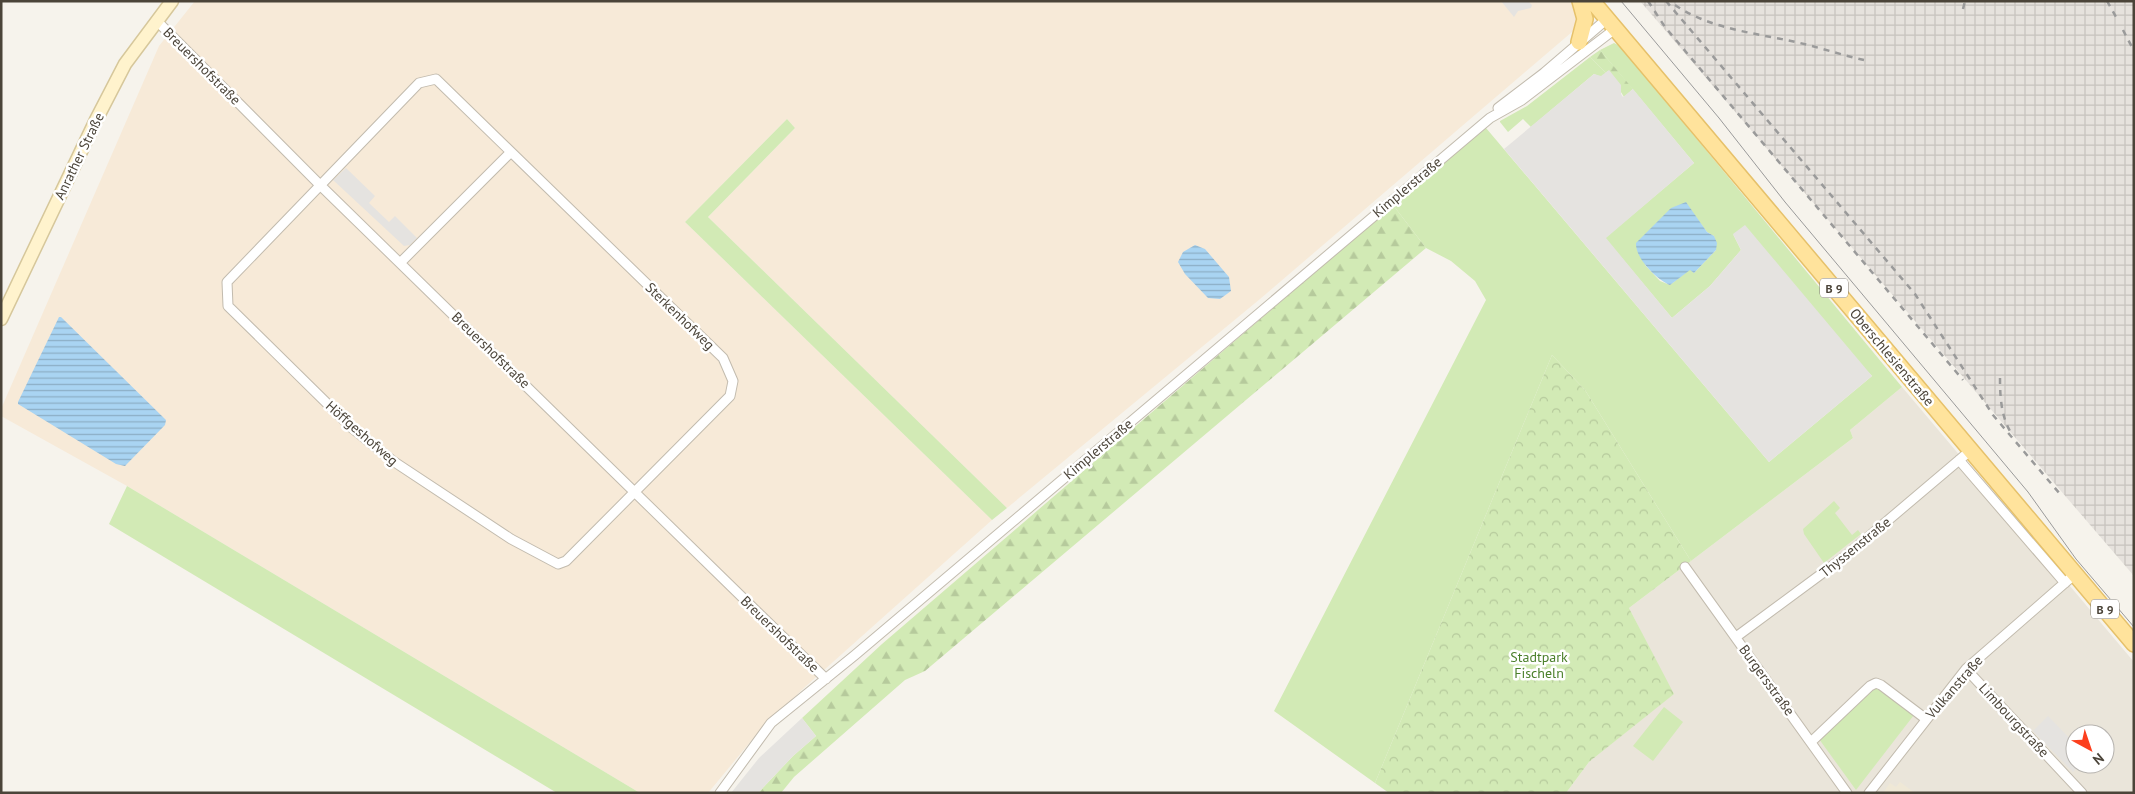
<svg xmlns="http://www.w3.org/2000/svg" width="2135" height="794" viewBox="0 0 2135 794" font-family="'PT Sans',sans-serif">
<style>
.residential{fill:#eae5da;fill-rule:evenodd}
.commercial{fill:#f7ead8}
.industrial{fill:url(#industrial-grid)}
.education{fill:#efe8d6}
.grass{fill:#d2eab5;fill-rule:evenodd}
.forest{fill:url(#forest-firs)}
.park{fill:url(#park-crowns)}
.parking{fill:#e5e3e0}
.water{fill:url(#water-rules)}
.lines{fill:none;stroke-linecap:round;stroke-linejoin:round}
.street-casing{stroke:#c2bbae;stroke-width:11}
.secondary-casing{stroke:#d6c79b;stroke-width:15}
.primary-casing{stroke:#e6c16a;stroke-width:18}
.street{stroke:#fff;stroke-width:9}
.secondary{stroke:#fff3cd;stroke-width:12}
.primary{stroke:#ffe39c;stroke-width:15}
.tram{stroke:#9a9a9a;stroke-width:1}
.rail{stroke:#9a9a9a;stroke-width:2.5;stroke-dasharray:6 6;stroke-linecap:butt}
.labels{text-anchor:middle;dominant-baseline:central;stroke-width:5;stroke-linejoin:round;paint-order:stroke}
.shield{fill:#fff;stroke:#817c74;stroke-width:1}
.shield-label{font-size:12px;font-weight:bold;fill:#4b4439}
.street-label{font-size:14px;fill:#4b4439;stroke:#fff}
.park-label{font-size:14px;fill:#4a7f2a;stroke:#fff}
</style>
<defs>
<pattern id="industrial-grid" width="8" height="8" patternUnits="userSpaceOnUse" patternTransform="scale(1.25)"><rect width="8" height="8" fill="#e6e2dd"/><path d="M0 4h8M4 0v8" fill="none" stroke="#c7c3be"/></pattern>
<pattern id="forest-firs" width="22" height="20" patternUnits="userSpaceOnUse" patternTransform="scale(1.25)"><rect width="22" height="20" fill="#d2eab5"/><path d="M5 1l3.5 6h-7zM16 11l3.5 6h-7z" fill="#b6ca9c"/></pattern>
<pattern id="park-crowns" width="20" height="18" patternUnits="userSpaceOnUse" patternTransform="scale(1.25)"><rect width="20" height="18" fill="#d2eab5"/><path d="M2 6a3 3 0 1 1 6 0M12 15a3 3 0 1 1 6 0" fill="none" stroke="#b6ca9c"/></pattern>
<pattern id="water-rules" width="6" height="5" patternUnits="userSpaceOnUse" patternTransform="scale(1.25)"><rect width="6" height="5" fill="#a9d4f2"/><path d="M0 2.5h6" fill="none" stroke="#8caec5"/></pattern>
</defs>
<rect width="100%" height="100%" fill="#f6f3ec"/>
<path class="residential" d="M 1902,387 L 2134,662 L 2134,793 L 1566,793 L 1589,762 L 1673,694 L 1629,608 L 1853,438 L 1850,430 ZM 2075,734 L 2105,734 L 2105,764 L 2075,764 Z"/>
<path class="commercial" d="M 195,1 L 1573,1 L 1579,26 L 1260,299 L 1007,508 L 708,217 L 795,128 L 787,119 L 685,222 L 992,520 L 805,687 L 756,735 L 708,793 L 640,793 L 127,486 L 1,416 L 1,409 L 159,46 Z"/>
<path class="industrial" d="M 1640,1 L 2134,1 L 2134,576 Z"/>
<path class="education" d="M 1900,782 L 1915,793 L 1883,793 L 1890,783 L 1896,787 Z"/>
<path class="grass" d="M 1614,43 L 1620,46 L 1902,387 L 1850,430 L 1853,438 L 1691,561 L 1585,390 L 1552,355 L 1375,783 L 1274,711 L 1486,300 L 1475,281 L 1451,261 L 1426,248 L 1393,205 L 1486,128 L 1769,462 L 1872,376 L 1733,234 L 1741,250 L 1710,286 L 1672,318 L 1605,238 L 1694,163 L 1600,50 ZM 1690,209 L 1707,232 L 1714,236 L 1716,250 L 1694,273 L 1690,269 L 1670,285 L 1660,281 L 1645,265 Z
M 1590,57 L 1606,73 L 1601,77 L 1594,74 L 1531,127 L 1523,119 L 1508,132 L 1500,122 L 1500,121 L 1527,106 Z
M 787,119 L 795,128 L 708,217 L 1007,508 L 992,520 L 685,222 Z
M 127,486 L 640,793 L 557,793 L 109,524 Z
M 1834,501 L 1840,508 L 1835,513 L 1852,535 L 1858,530 L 1861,534 L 1824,563 L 1804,534 L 1803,529 Z
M 1877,687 L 1914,715 L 1856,790 L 1819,739 L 1872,689 Z
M 1664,707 L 1683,722 L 1653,761 L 1633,746 Z"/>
<path class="forest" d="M 1600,50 L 1633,89 L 1624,97 L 1608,71 L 1606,73 L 1590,57 Z
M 1393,205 L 1426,248 L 925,671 L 905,680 L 794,777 L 781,793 L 758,793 L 793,756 L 816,736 L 802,718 L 882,644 Z"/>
<path class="park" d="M 1552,355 L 1585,390 L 1691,561 L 1629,608 L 1674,694 L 1589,762 L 1566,793 L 1389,793 L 1375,783 Z"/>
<path class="parking" d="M 1501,1 L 1528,1 L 1532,5 L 1531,8 L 1518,11 L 1514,17 Z
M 1609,70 L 1621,85 L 1621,94 L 1623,97 L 1633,89 L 1694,163 L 1606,238 L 1672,318 L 1710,286 L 1741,250 L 1733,234 L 1745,225 L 1872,376 L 1769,462 L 1504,149 L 1594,74 L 1601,76 Z
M 346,168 L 375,196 L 369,203 L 389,222 L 395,216 L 417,238 L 410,245 L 404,246 L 333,180 Z
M 2048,716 L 2075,744 L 2075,764 L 2081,764 L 2073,772 L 2033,731 Z
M 802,718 L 816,736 L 793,756 L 758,793 L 731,793 L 759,758 Z"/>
<path class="water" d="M 1686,202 L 1707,232 L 1714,236 L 1717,243 L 1716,250 L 1694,273 L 1690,270 L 1670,285 C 1657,280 1635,258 1636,243 L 1671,208 Z
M 1195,245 L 1205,249 L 1229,277 L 1231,291 L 1220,299 L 1208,298 L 1185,274 L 1178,262 L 1183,252 Z
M 59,317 L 61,317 L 166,420 L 165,425 L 125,466 L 116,464 L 18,404 L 18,402 Z"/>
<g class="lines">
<g class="street-casing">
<path id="street" d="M 157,21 L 320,185 L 826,679
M 436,79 L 723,358 L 733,381 L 730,396 L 566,561 L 558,564 L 511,539 L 393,461 L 352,428 L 228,306 L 227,282 L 419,83 Z
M 1498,108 L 1544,73 L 1607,19
M 401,262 L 511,152
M 1959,460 L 2065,583
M 1685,567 L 1847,793
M 1736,637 L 1847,555 L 1971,450
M 1966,669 L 2082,793
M 1811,742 L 1870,686 L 1876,683 L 1881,685 L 1926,719
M 720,793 L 771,723 L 855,655 L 1490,118 L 1522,100 L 1615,29
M 1869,793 L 1966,669 L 2075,574"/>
</g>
<g class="secondary-casing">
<path id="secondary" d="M 1,319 L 96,120 L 125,64 L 172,1"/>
</g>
<g class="primary-casing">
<path id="primary" d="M 1592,1 L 2134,644
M 1579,42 L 1585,19 L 1580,1"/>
</g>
<use href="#street" class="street"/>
<use href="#secondary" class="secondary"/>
<use href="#primary" class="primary"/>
<path class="tram" d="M 1621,1 L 1719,118 L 1785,202 L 2028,492 L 2076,559 L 2134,627"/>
<path class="rail" d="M 1648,1 L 1665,27 L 1686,52 L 1963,380
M 1666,1 L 1915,294 L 1993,415 L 2060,494
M 2107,1 L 2116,17
M 1675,5 C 1712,30 1757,33 1800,43 C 1821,48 1842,55 1864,60
M 1963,9 L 1965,1
M 2123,30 L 2134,51
M 2000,378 C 2000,396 2001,415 2010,431"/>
</g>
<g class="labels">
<g class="shield">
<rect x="1820" y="278.5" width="28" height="19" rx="4"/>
<rect x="2091" y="599.5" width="28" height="19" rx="4"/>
</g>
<g class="shield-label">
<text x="1834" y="288">B 9</text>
<text x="2105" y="609">B 9</text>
</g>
<g class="street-label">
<text transform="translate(202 66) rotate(45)">Breuershofstraße</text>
<text transform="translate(79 156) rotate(-64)">Anrather Straße</text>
<text transform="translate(1407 187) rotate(-40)">Kimplerstraße</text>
<text transform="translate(680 316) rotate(44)">Sterkenhofweg</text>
<text transform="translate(491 350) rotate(44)">Breuershofstraße</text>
<text transform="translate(1892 357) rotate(50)">Oberschlesienstraße</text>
<text transform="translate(362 433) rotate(41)">Höffgeshofweg</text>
<text transform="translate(1098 449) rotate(-40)">Kimplerstraße</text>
<text transform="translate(1855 547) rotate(-39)">Thyssenstraße</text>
<text transform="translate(780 634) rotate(44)">Breuershofstraße</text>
<text transform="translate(1767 680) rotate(54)">Burgersstraße</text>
<text transform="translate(1954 687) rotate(-49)">Vulkanstraße</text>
<text transform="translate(2014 720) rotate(47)">Limbourgstraße</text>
</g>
<g class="park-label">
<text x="1539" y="657">Stadtpark<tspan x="1539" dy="16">Fischeln</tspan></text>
</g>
</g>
<rect width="2135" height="794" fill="none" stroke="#4b4439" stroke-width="5"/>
<g transform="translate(2090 749) rotate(140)"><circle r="24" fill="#ffffff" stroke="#b7b4b0"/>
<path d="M0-4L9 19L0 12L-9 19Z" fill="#fc3f1d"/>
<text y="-8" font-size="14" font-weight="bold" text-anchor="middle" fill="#4b4439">N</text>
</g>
</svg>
